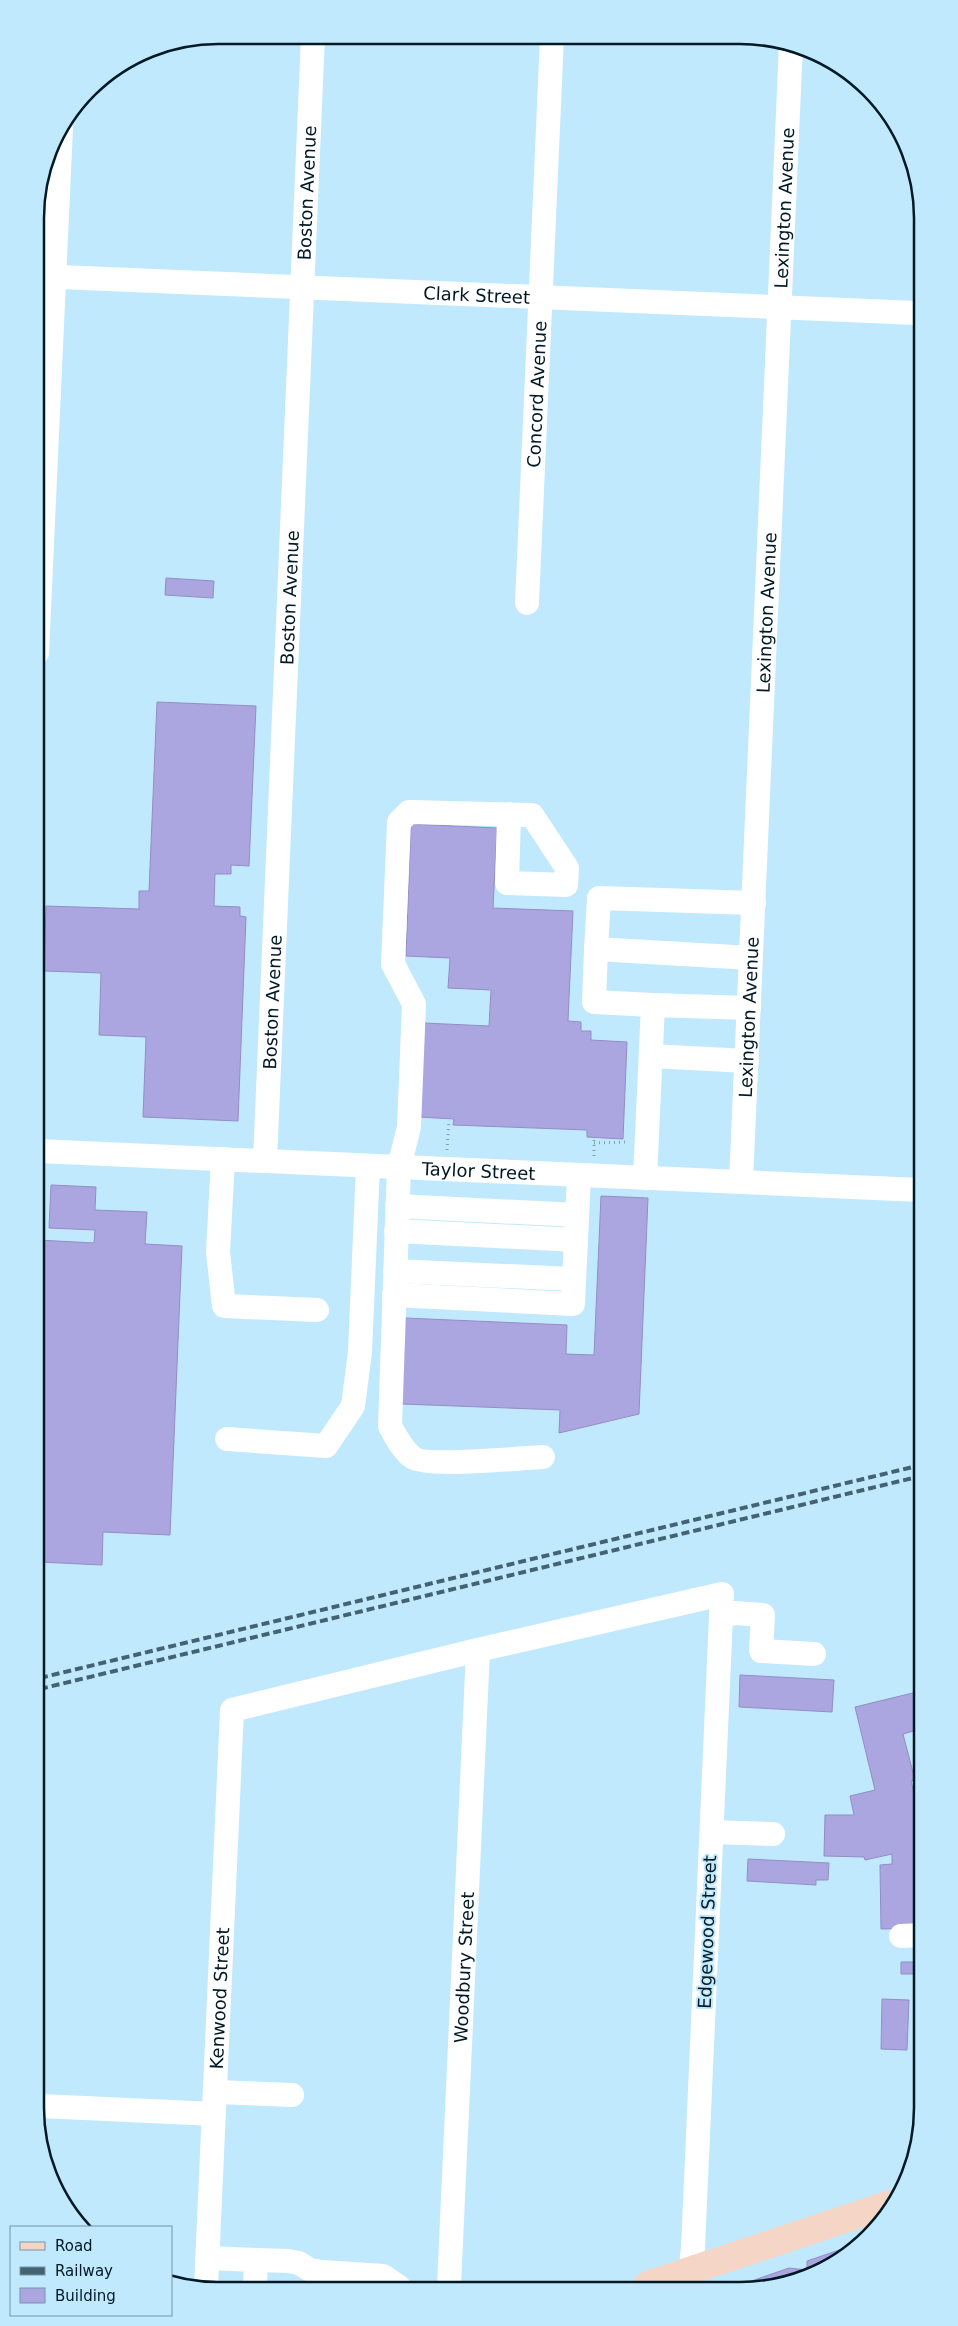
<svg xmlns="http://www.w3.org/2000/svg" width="958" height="2326" viewBox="0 0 958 2326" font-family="'DejaVu Sans',sans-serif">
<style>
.built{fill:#afdbf1}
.building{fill:#aba6e0;stroke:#938dc6}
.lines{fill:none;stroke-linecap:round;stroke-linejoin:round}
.path{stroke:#7ea1b2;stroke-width:3;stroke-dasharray:1 4;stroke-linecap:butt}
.minor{stroke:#fff;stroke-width:24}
.major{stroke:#f5d6c6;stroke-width:28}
.rail{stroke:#446372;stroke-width:4;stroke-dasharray:8 4;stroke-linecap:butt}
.labels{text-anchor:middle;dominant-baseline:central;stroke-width:4;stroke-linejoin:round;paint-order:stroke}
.street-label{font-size:18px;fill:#001925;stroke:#c1e9fd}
.rim{fill:none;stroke:#001925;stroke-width:2.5}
</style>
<rect width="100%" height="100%" fill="#c1e9fd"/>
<path class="built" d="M 922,1969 L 922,2060 L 915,2060 L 922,1970 Z"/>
<path class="building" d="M 166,578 L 214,581 L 213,598 L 165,595 Z
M 157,702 L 256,706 L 249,866 L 231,865 L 231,874 L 215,874 L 214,906 L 240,907 L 240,916 L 246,917 L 238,1121 L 143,1117 L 146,1037 L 99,1035 L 101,973 L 44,971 L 46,906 L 139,909 L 139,891 L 149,891 Z
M 411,824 L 497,828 L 493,908 L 573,911 L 568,1021 L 581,1022 L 581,1031 L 591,1031 L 591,1040 L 627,1042 L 623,1139 L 587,1137 L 587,1130 L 453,1125 L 454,1119 L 419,1117 L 424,1023 L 489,1026 L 491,990 L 448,988 L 450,958 L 406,956 Z
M 51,1185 L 96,1187 L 95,1210 L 147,1212 L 145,1244 L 182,1246 L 170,1535 L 103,1532 L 102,1565 L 39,1562 L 38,1240 L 94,1243 L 95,1230 L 49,1228 Z
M 601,1196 L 648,1198 L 639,1414 L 559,1433 L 560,1410 L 402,1404 L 405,1318 L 567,1325 L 566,1354 L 594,1355 Z
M 921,1537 L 921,1562 L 919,1562 L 914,1539 Z
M 740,1675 L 834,1680 L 832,1712 L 739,1707 Z
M 921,1691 L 921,1729 L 903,1734 L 915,1780 L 911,1781 L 919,1813 L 922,1813 L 922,1928 L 881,1929 L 880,1865 L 892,1864 L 892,1854 L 865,1860 L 864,1857 L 824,1856 L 825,1815 L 854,1815 L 850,1796 L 875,1790 L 855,1707 Z
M 748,1859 L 829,1863 L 828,1880 L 816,1880 L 816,1885 L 747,1881 Z
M 901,1962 L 915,1962 L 915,1974 L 901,1974 Z
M 882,1999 L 909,2000 L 907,2050 L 881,2049 Z
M 848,2247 L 848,2253 L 832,2266 L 787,2285 L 740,2285 L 789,2268 L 807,2270 L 807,2261 Z"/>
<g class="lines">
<path class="path" d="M 594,1143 L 627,1142
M 447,1150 L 449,1120
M 594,1156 L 594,1138"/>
<g class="minor">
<path id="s1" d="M 36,276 L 917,313"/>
<path id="s2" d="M 527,603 L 552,37"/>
<path d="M 37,653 L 61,128"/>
<path d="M 509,814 L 507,883 L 566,885 L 567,868 L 532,815 L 409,812 L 399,822 L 393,964 L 414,1004 L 409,1127 L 399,1167 L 390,1426 C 396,1437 402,1449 412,1457 C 426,1468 521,1458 543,1457"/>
<path d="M 596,949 L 594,1002 L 653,1005"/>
<path d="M 751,958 L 596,949 L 599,898 L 754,903"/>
<path d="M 651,1056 L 747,1061"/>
<path id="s3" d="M 38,1151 L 920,1190"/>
<path d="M 223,1159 L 218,1252 L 224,1306 L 317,1310"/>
<path id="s4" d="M 265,1161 L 313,36"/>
<path d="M 645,1178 L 653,1005 L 749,1008"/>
<path id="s5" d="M 741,1182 L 791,44"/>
<path d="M 397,1206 L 577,1215"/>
<path d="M 396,1231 L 576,1240"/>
<path d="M 395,1271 L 574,1279"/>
<path d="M 394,1295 L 573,1304 L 579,1175"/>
<path d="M 227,1439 L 326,1446 L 353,1406 L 360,1352 L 368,1166"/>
<path d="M 721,1616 L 735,1613 L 763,1615 L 761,1651 L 814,1654"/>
<path d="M 712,1832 L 773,1834"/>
<path d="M 901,1936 L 922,1935"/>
<path d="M 215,2092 L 292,2095"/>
<path d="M 41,2106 L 214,2114"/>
<path d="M 208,2258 L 256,2260 L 255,2287"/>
<path d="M 256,2260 L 288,2261 L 299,2263 L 310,2270 L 323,2272 L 383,2276 L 399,2287"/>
<path id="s6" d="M 449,2286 L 478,1650"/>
<path id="s7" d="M 206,2287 L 232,1710 L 478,1650 L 722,1594 L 693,2248 L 689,2285"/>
</g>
<path class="major" d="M 647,2285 L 893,2203"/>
<path class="rail" d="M 40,1678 L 921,1465
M 40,1689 L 921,1476"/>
</g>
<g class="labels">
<g class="street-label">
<text stroke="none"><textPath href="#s4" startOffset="969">Boston Avenue</textPath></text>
<text stroke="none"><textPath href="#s5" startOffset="975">Lexington Avenue</textPath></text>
<text stroke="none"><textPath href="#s1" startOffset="441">Clark Street</textPath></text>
<text stroke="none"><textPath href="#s2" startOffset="209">Concord Avenue</textPath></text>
<text stroke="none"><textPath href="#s4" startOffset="564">Boston Avenue</textPath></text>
<text stroke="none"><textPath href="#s5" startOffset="570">Lexington Avenue</textPath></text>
<text stroke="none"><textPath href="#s4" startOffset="159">Boston Avenue</textPath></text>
<text stroke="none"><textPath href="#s5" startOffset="165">Lexington Avenue</textPath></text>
<text stroke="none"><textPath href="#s3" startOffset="441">Taylor Street</textPath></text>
<text transform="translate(707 1932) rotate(-88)">Edgewood Street</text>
<text stroke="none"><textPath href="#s6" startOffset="319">Woodbury Street</textPath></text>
<text stroke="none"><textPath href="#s7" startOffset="289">Kenwood Street</textPath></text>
</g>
</g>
<path d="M0 0H958V2326H0ZM218 44H740A174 174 0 0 1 914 218V2108A174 174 0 0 1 740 2282H218A174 174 0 0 1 44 2108V218A174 174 0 0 1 218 44Z" fill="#c1e9fd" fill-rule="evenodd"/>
<path class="rim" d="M218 44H740A174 174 0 0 1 914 218V2108A174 174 0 0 1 740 2282H218A174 174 0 0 1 44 2108V218A174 174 0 0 1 218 44Z"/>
<rect x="10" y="2226" width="162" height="90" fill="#c1e9fd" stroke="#7496a7"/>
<rect x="20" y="2242" width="25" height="8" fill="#f5d6c6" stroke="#7496a7"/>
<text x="55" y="2251" font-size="15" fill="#001925">Road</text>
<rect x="20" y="2267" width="25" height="8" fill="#446372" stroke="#7496a7"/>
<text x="55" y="2276" font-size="15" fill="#001925">Railway</text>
<rect x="20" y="2288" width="25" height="15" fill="#aba6e0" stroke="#7496a7"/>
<text x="55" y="2301" font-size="15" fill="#001925">Building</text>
</svg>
